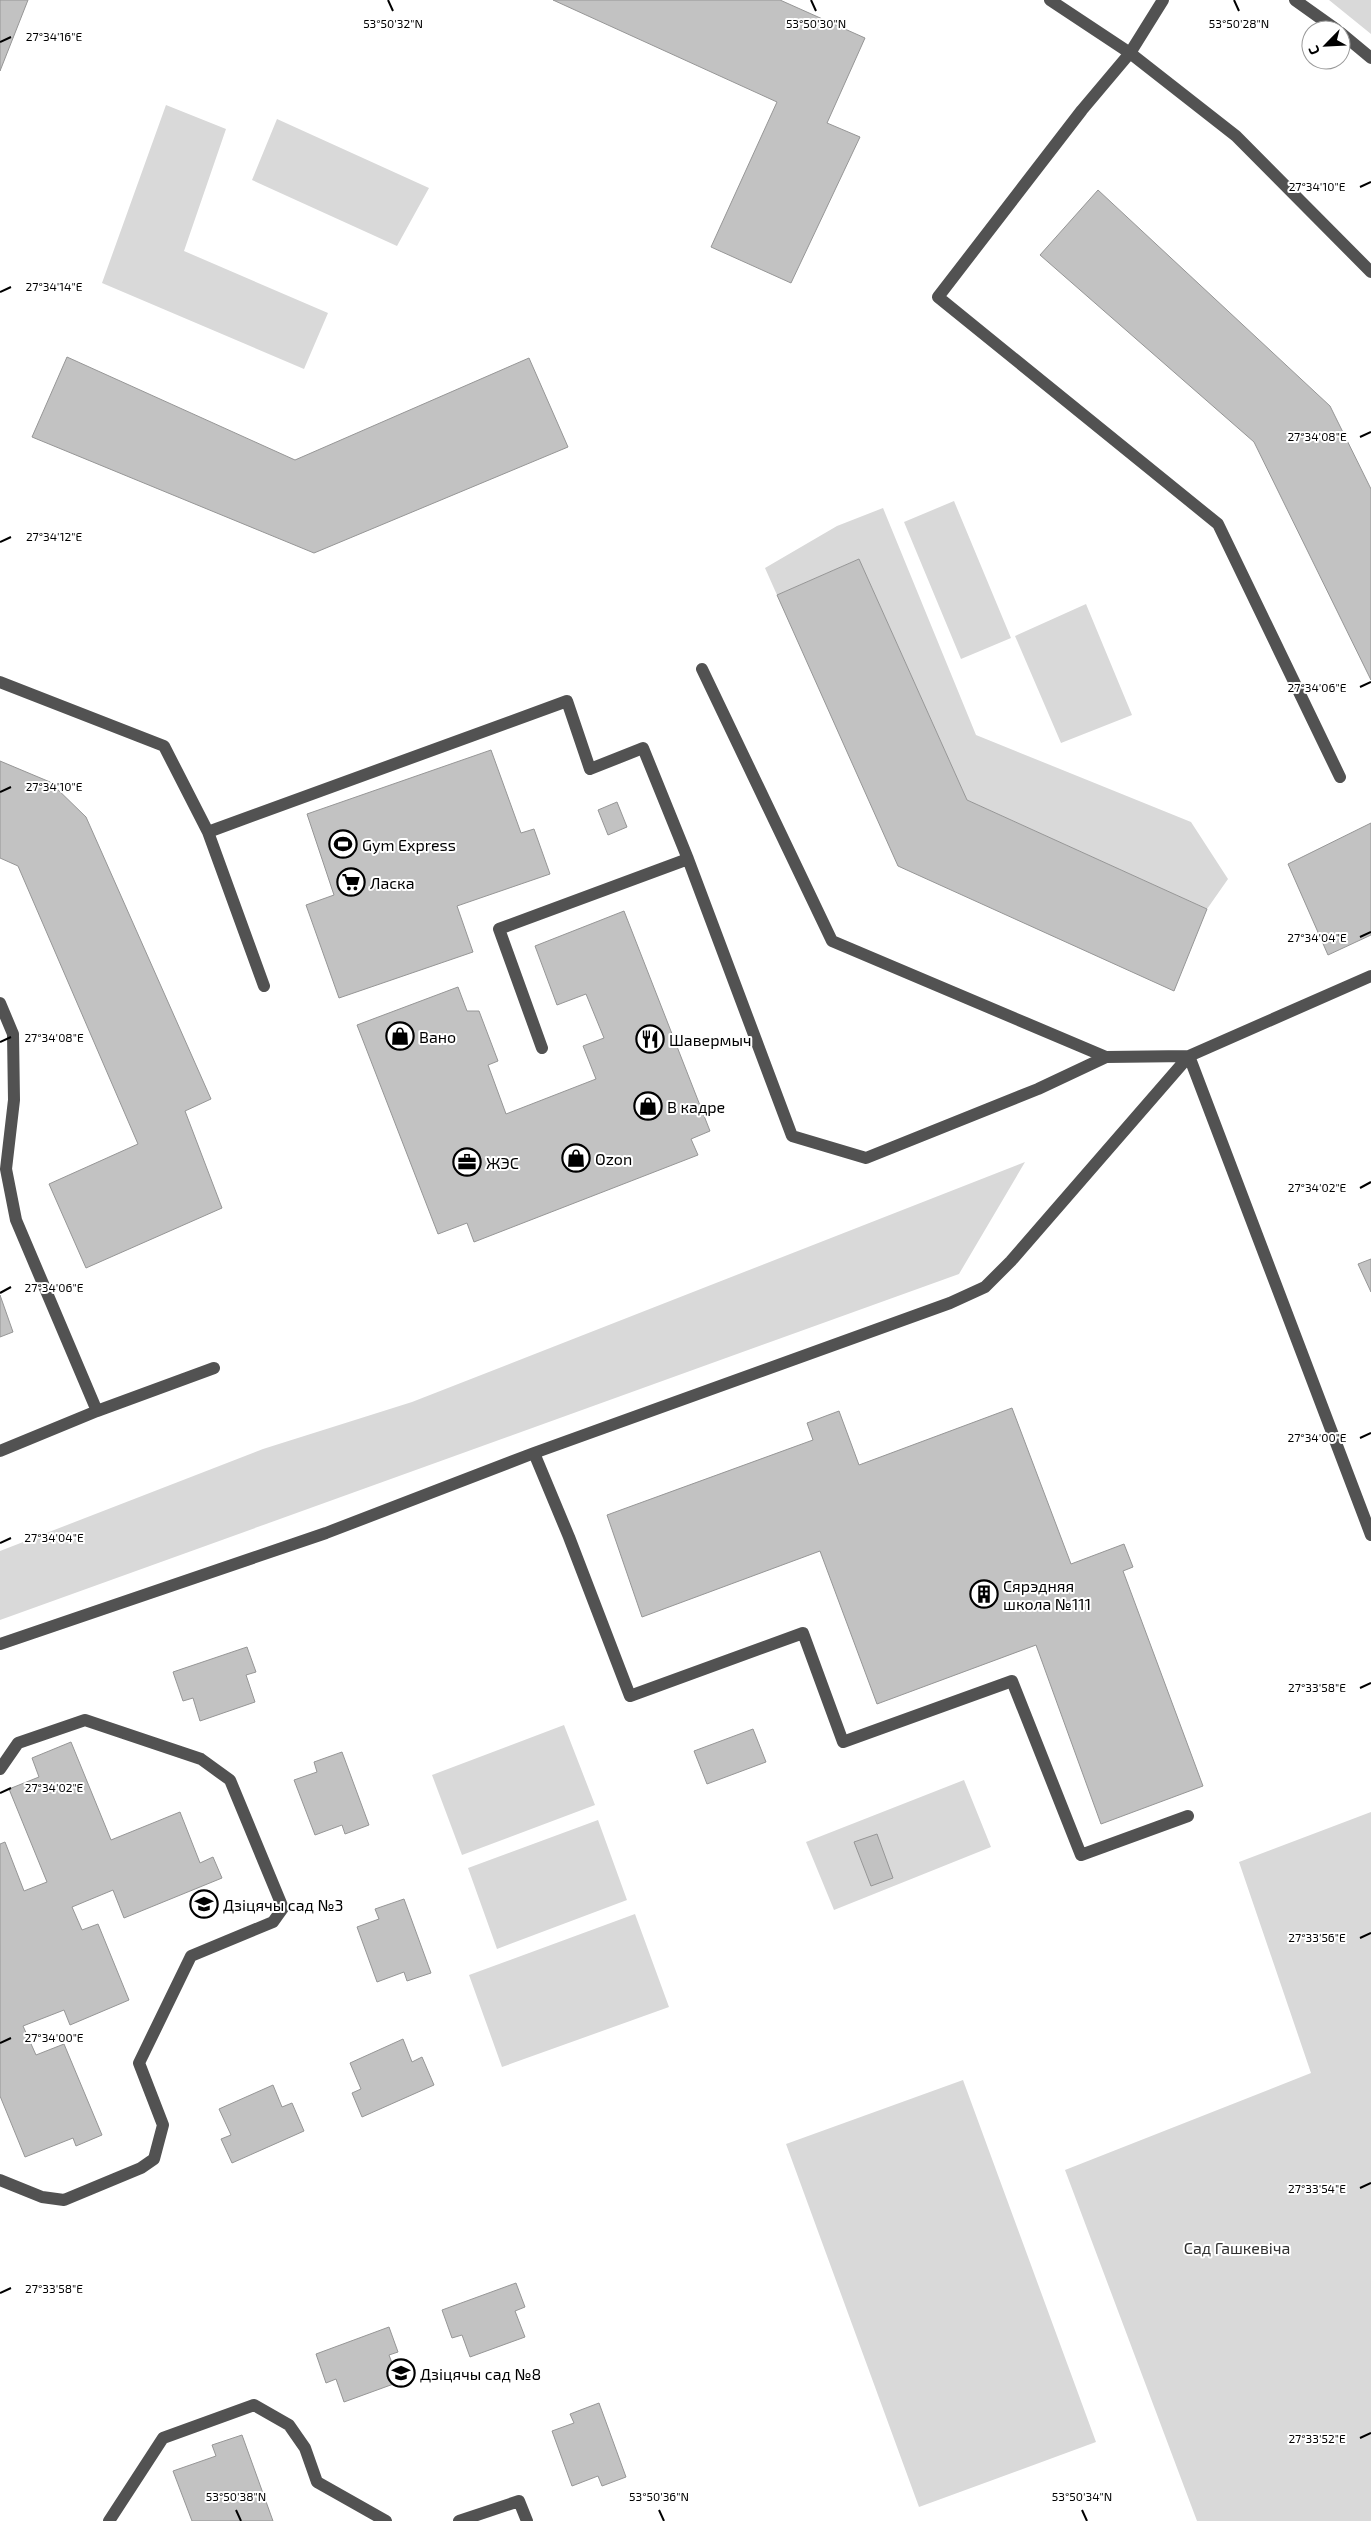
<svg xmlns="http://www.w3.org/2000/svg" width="1371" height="2521" viewBox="0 0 1371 2521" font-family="'Exo 2',sans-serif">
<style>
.green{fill:#d9d9d9}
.building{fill:#c2c2c2;stroke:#969696}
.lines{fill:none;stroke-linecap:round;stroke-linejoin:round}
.minor{stroke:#525252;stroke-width:12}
.ticks{fill:none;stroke:#000;stroke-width:2}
.labels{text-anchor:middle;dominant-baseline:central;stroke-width:4;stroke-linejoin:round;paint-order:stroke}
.poi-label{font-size:16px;fill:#000;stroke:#fff;text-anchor:start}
.park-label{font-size:16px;fill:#303030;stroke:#fff}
.ticks-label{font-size:12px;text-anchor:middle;fill:#000;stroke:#fff;stroke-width:4;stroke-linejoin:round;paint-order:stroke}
</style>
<rect width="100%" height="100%" fill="#fff"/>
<path class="green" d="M 1329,0 L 1371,0 L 1371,34 Z
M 166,105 L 226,129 L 184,251 L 328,313 L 304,369 L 102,283 Z
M 277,119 L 429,188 L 397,246 L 252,180 Z
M 954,501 L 1011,638 L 961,659 L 904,522 Z
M 883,508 L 976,735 L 1191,822 L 1228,879 L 1207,909 L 967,800 L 859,559 L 777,595 L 765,568 L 837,526 Z
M 1086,604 L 1132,715 L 1061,743 L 1015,636 Z
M 1025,1162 L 959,1274 L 0,1620 L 0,1551 L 263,1449 L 412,1402 Z
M 564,1725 L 595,1805 L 462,1855 L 432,1775 Z
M 964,1780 L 991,1847 L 834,1910 L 806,1842 Z
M 1371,1812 L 1371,2521 L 1197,2521 L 1065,2170 L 1311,2073 L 1239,1862 Z
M 598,1820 L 627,1900 L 497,1949 L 468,1868 Z
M 635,1914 L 669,2007 L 502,2067 L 469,1975 Z
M 963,2080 L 1096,2442 L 919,2507 L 786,2144 Z"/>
<path class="building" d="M 0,0 L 28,0 L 0,71 Z
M 553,0 L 780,0 L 865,38 L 827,123 L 860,137 L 791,283 L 711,247 L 777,102 Z
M 1098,190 L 1330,406 L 1371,489 L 1371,680 L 1254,442 L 1040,255 Z
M 67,357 L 295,460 L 529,358 L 568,447 L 314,553 L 32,437 Z
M 859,559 L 967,800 L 1207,909 L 1174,991 L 898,866 L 777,595 Z
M 491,750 L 521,833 L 534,829 L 550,874 L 457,906 L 473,952 L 339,998 L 306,905 L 334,895 L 307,814 Z
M 0,761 L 50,782 L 86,817 L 211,1099 L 185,1111 L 222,1208 L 86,1268 L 49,1184 L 138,1144 L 18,866 L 0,858 Z
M 617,802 L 627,827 L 608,835 L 598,810 Z
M 1371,823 L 1371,935 L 1328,955 L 1288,864 Z
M 624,911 L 710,1131 L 691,1139 L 698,1155 L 474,1242 L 467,1223 L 438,1234 L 357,1025 L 458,987 L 467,1011 L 479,1011 L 498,1061 L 488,1065 L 506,1114 L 596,1079 L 583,1046 L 604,1038 L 586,994 L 557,1005 L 535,946 Z
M 1371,1259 L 1371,1292 L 1358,1264 Z
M 0,1295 L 13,1332 L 0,1337 Z
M 1012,1408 L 1071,1564 L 1124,1544 L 1133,1567 L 1123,1571 L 1203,1786 L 1101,1824 L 1036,1645 L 877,1704 L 820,1551 L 642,1617 L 607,1515 L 813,1440 L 807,1423 L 839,1411 L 859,1465 Z
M 247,1647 L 256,1672 L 246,1675 L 255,1702 L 200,1721 L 193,1698 L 183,1701 L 173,1672 Z
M 753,1729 L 766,1762 L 707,1784 L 694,1751 Z
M 71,1742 L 111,1840 L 180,1812 L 200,1863 L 213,1857 L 222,1878 L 124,1918 L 113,1890 L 72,1907 L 82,1930 L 98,1924 L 129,2000 L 70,2025 L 64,2010 L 23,2026 L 36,2055 L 64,2044 L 102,2135 L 76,2146 L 73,2138 L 25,2157 L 0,2096 L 0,1844 L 5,1842 L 24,1891 L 47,1882 L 9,1789 L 39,1777 L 32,1758 Z
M 342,1752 L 369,1825 L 345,1834 L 342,1825 L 315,1835 L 294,1780 L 317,1772 L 314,1762 Z
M 877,1834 L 893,1878 L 871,1886 L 854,1842 Z
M 404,1899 L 431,1973 L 407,1981 L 404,1972 L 377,1982 L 357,1927 L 379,1919 L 375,1909 Z
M 403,2039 L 412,2062 L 422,2057 L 434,2085 L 362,2117 L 352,2093 L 361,2089 L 350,2063 Z
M 273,2085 L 282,2107 L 292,2103 L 304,2131 L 232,2163 L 221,2139 L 231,2135 L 219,2109 Z
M 516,2283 L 525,2307 L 515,2311 L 525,2337 L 470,2357 L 462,2335 L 452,2338 L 442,2310 Z
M 389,2327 L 398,2352 L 389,2355 L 399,2382 L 344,2402 L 336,2379 L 326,2383 L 316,2354 Z
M 599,2403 L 626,2477 L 602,2486 L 598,2476 L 572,2486 L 552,2431 L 574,2423 L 570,2414 Z
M 242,2435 L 273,2521 L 192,2521 L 173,2471 L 216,2456 L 212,2445 Z"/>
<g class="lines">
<path class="minor" d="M 1050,0 L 1130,53 L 1236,136 L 1371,272
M 1163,0 L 1130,53 L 1082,110 L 938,297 L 1218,524 L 1340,777
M 1295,0 L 1337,30
M 1341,33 L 1371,58
M 702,669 L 832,941 L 1106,1057 L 1189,1056 L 1371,976
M 0,682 L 164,746 L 208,832 L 264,986
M 208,832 L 567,701 L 590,769 L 643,748 L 688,859 L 792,1136 L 866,1158 L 1038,1089 L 1106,1057
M 0,1003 L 13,1034 L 14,1100 L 6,1169 L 16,1220 L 97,1411 L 0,1451
M 542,1048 L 499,929 L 688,859
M 1189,1056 L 1371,1535
M 97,1411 L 214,1368
M 534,1453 L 569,1537 L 630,1696 L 803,1633 L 843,1742 L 1012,1681 L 1081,1855 L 1188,1816
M 0,1644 L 326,1533 L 534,1453 L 950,1303 L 985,1287 L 1011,1261 L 1189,1056
M 0,1769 L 18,1743 L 85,1720 L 201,1759 L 230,1780 L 283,1908 L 273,1922 L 191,1956 L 139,2063 L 163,2125 L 154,2159 L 141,2168 L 64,2200 L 42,2197 L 0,2180
M 109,2521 L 163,2438 L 254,2405 L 289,2425 L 305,2448 L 317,2482 L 386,2521
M 459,2521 L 519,2501 L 527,2521"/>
</g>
<path class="ticks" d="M 388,0 L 393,11M 811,0 L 816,11M 1234,0 L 1239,11M 0,42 L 11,37M 1360,187 L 1371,182M 0,292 L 11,287M 1360,437 L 1371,432M 0,542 L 11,537M 1360,687 L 1371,682M 0,792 L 11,787M 1360,937 L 1371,932M 0,1042 L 11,1037M 1360,1188 L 1371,1182M 0,1293 L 11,1287M 1360,1438 L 1371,1433M 0,1543 L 11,1538M 1360,1688 L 1371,1683M 0,1793 L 11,1788M 1360,1938 L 1371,1933M 0,2043 L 11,2038M 1360,2188 L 1371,2183M 0,2293 L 11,2288M 1360,2438 L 1371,2433M 236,2510 L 241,2521M 659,2510 L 664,2521M 1082,2510 L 1087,2521"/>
<defs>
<g id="stadium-ring" transform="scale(1.4375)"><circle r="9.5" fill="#fff" stroke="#000" stroke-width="1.5"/><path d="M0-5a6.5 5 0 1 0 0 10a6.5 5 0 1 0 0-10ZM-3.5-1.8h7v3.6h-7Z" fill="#000"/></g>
<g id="supermarket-ring" transform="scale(1.4375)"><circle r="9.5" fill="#fff" stroke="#000" stroke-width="1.5"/><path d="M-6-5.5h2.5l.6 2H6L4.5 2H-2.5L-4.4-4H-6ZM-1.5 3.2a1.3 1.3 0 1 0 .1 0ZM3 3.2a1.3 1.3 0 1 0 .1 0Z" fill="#000"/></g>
<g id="shop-ring" transform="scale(1.4375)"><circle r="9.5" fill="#fff" stroke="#000" stroke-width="1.5"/><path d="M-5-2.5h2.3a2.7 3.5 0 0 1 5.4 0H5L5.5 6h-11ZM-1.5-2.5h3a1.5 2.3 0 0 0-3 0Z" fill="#000"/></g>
<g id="restaurant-ring" transform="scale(1.4375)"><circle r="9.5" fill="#fff" stroke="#000" stroke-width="1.5"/><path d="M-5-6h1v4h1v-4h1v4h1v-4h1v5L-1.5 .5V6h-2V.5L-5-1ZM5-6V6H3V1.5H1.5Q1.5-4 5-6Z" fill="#000"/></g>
<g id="office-ring" transform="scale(1.4375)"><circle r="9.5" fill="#fff" stroke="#000" stroke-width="1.5"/><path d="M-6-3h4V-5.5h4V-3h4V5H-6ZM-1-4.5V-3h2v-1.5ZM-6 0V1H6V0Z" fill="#000"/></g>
<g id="building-ring" transform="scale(1.4375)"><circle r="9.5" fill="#fff" stroke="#000" stroke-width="1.5"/><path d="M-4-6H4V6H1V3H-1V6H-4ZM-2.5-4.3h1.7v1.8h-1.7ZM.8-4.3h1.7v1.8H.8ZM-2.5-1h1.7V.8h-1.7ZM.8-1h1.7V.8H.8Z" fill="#000"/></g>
<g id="school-ring" transform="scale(1.4375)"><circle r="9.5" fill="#fff" stroke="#000" stroke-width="1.5"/><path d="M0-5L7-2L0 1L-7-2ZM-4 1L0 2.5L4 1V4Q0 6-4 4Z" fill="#000"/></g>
</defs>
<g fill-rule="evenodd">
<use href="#stadium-ring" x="343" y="844"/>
<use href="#supermarket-ring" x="351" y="882"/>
<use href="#shop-ring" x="400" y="1036"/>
<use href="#restaurant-ring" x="650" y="1039"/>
<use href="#shop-ring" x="648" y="1106"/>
<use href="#shop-ring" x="576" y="1158"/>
<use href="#office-ring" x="467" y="1162"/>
<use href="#building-ring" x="984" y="1594"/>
<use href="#school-ring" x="204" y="1904"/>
<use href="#school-ring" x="401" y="2373"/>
</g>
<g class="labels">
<g class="poi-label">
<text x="362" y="844">Gym Express</text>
<text x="370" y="882">Ласка</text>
<text x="419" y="1036">Вано</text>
<text x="669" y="1039">Шавермыч</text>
<text x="667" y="1106">В кадре</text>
<text x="595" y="1158">Ozon</text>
<text x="486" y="1162">ЖЭС</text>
<text x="1003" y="1585">Сярэдняя<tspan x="1003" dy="18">школа №111</tspan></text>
<text x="223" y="1904">Дзіцячы сад №3</text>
<text x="420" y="2373">Дзіцячы сад №8</text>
</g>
<g class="park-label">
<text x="1237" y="2247">Сад Гашкевіча</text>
</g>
</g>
<g class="ticks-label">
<text x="816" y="28">53°50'30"N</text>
<text x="393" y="28">53°50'32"N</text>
<text x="1239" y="28">53°50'28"N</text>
<text x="54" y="41">27°34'16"E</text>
<text x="1317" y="191">27°34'10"E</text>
<text x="54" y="291">27°34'14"E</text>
<text x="1317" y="441">27°34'08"E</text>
<text x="54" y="541">27°34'12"E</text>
<text x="1317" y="692">27°34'06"E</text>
<text x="54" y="791">27°34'10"E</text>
<text x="1317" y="942">27°34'04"E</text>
<text x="54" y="1042">27°34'08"E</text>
<text x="1317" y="1192">27°34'02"E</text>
<text x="54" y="1292">27°34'06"E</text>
<text x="1317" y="1442">27°34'00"E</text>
<text x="54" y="1542">27°34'04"E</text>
<text x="1317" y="1692">27°33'58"E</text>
<text x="54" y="1792">27°34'02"E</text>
<text x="1317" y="1942">27°33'56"E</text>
<text x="54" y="2042">27°34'00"E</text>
<text x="1317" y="2193">27°33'54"E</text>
<text x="54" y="2293">27°33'58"E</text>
<text x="1317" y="2443">27°33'52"E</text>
<text x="236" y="2501">53°50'38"N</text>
<text x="659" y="2501">53°50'36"N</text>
<text x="1082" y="2501">53°50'34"N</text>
</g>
<g transform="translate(1326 45) rotate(246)"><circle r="24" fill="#ffffff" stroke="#999999"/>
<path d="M0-4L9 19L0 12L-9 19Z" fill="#000000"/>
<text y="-8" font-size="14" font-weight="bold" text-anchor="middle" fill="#000000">С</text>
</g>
</svg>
